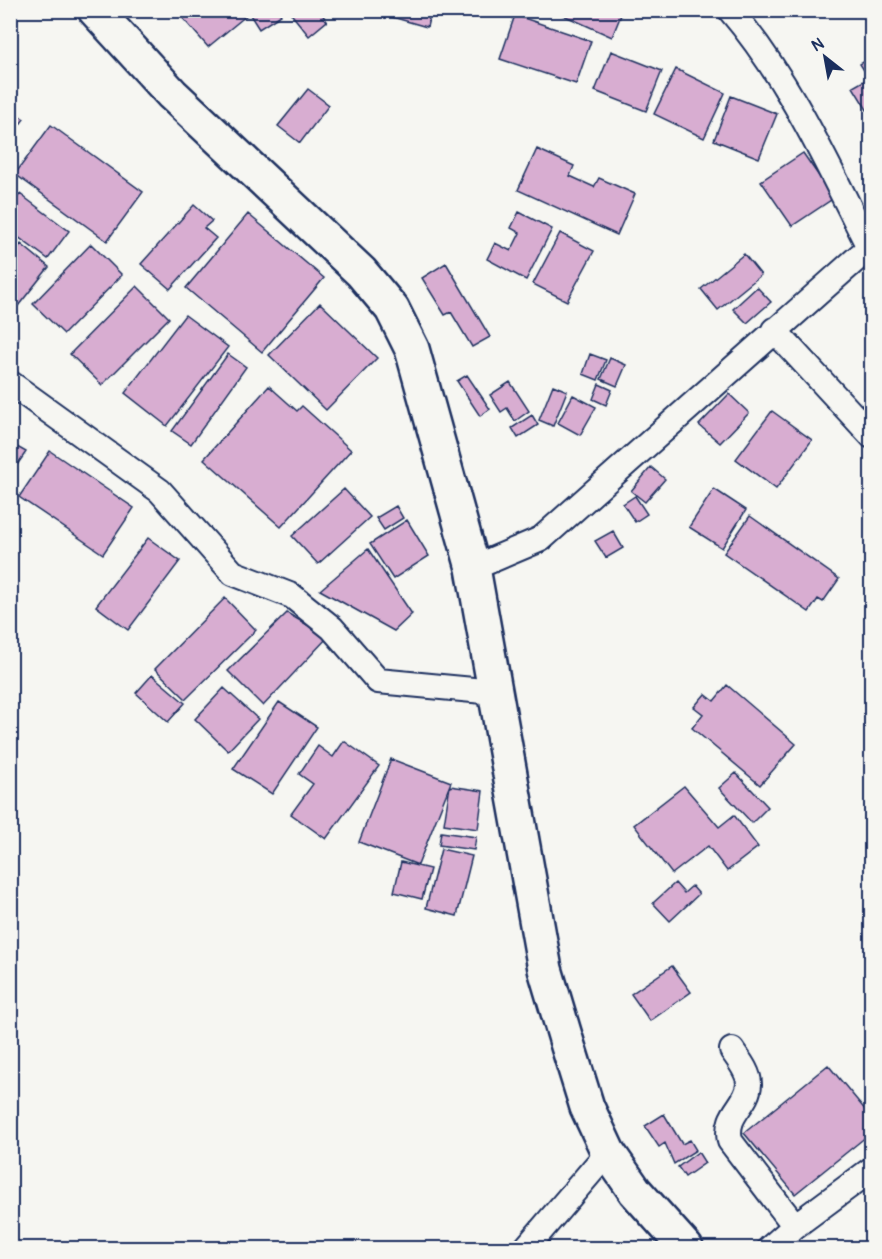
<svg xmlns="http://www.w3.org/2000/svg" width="882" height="1259" viewBox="0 0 882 1259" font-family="Pangolin,sans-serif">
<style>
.building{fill:#d8add1;stroke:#1b2f5e;stroke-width:1.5}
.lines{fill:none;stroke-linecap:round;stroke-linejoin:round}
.street-casing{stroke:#1b2f5e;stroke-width:28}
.secondary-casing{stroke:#1b2f5e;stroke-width:38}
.street{stroke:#f6f6f2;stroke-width:24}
.secondary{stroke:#f6f6f2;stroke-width:33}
</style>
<rect width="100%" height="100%" fill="#f6f6f2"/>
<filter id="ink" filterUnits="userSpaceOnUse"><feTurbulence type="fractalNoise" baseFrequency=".0167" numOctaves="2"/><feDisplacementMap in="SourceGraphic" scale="12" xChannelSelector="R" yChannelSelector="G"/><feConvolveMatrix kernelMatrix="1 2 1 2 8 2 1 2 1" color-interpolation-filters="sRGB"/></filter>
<g filter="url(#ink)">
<path class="building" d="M 188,10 L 243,10 L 247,15 L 208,47 L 181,16 Z
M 247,10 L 278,10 L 281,15 L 259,29 Z
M 288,10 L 319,10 L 327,21 L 309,36 Z
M 368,10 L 431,10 L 427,27 Z
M 552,10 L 623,10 L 612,37 Z
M 515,15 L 591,41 L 576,84 L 500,59 Z
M 611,51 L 662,71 L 646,111 L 595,91 Z
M 872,57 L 872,118 L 853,87 L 869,78 L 860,64 Z
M 676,69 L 725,93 L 704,138 L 654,114 Z
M 308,89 L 329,105 L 300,143 L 278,126 Z
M 731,96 L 777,114 L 759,158 L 714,140 Z
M 10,109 L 24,119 L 10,138 Z
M 51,125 L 143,192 L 107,241 L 15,174 Z
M 537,149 L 574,166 L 570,176 L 594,187 L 599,178 L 635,194 L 617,235 L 518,190 Z
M 803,153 L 834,198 L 792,226 L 761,181 Z
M 20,194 L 69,231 L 48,259 L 10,231 L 10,207 Z
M 194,205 L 212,221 L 204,228 L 216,238 L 170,289 L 141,264 Z
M 519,212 L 552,229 L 526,280 L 487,259 L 495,243 L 511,251 L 520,233 L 511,228 Z
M 248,214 L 324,278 L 262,352 L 186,288 Z
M 560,233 L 594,251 L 567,301 L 533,284 Z
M 21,244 L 49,267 L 10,316 L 10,258 Z
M 91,244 L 122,275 L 64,334 L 33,304 Z
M 744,254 L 761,275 L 718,310 L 701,289 Z
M 446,263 L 490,337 L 472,347 L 451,312 L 445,315 L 422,278 Z
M 137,286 L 169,318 L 102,385 L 70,354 Z
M 757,287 L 771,302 L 747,323 L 733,309 Z
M 320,303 L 377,358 L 326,410 L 269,355 Z
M 185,315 L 228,347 L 167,426 L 125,393 Z
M 228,354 L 246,367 L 191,444 L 172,431 Z
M 590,354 L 606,360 L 598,380 L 583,374 Z
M 610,358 L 626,365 L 617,386 L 601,379 Z
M 467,375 L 490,409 L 480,416 L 457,381 Z
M 510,382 L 529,411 L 515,421 L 507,408 L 501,412 L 490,395 Z
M 599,384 L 612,390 L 606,405 L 593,399 Z
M 553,385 L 567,391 L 553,426 L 539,420 Z
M 269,386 L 297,411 L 302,406 L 351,450 L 281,527 L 204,459 Z
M 729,394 L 749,413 L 720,443 L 699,425 Z
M 573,395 L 596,407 L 580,435 L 558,423 Z
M 772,411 L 812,440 L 776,489 L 736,459 Z
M 532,415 L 538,425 L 518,438 L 512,428 Z
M 10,443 L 26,452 L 10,475 Z
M 50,451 L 134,508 L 103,554 L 19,497 Z
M 651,467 L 665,479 L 645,502 L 631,491 Z
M 344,489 L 370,517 L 318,564 L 292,536 Z
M 714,489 L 746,510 L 722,548 L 689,527 Z
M 635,496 L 647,514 L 635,522 L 623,504 Z
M 396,506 L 403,518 L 384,530 L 376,518 Z
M 750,516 L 839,579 L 823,602 L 818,599 L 809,612 L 724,553 Z
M 407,520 L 429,556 L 393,579 L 370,544 Z
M 613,531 L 623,548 L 606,558 L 595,541 Z
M 148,538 L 180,561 L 128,630 L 96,606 Z
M 368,549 L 412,614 L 394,631 L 320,590 Z
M 225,598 L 256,630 L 186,699 L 155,669 Z
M 287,613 L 328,637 L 263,706 L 228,671 Z
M 152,675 L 185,703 L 168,722 L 136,693 Z
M 727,685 L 796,744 L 760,785 L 692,728 L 703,714 L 694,707 L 705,694 L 714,701 Z
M 224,688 L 258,719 L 228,751 L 195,719 Z
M 279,702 L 317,727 L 272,794 L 233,769 Z
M 344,741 L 379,766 L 326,839 L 291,814 L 313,784 L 299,774 L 318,746 L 333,757 Z
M 391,759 L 451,782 L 418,865 L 359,842 Z
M 736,773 L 768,807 L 752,823 L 719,788 Z
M 450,786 L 483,791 L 478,829 L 444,824 Z
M 684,786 L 719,827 L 734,815 L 758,847 L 727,871 L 708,846 L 672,874 L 634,825 Z
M 441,832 L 476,837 L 474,850 L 439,845 Z
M 441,849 L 472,856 L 457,916 L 426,908 Z
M 401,862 L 430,869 L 422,899 L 394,892 Z
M 675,883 L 684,893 L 692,886 L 699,894 L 670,921 L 653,903 Z
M 672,966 L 691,992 L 650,1021 L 631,994 Z
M 828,1065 L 872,1118 L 872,1132 L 795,1194 L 744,1133 Z
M 664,1114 L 682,1144 L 690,1140 L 696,1150 L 674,1164 L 665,1143 L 659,1147 L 645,1126 Z
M 698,1152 L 705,1163 L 685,1177 L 678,1167 Z"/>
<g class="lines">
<g class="street-casing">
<path id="street" d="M 730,10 C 790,80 828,166 869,247
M 774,330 L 872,436
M 10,383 L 160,491 L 233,573 L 292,596 L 332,628 L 378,681 L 494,692
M 473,568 L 541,539 L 872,245
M 732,1050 C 738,1059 749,1072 749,1084 C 748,1106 724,1113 730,1141 L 795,1226
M 526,1248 L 608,1152
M 770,1248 L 795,1226 L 872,1169"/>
</g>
<g class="secondary-casing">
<path id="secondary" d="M 95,10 L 172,94 L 361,272 L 392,309 L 412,349 L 473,568 L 545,969 L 568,1046 L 587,1107 L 608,1152 L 635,1191 L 686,1248"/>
</g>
<use href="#street" class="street"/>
<use href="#secondary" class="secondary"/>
</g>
</g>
<rect width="882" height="1259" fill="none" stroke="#f6f6f2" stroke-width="36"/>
<rect x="18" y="18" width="846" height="1223" fill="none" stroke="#1b2f5e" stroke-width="2" filter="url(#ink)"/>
<g transform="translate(825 57) rotate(329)" stroke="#f6f6f2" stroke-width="4.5" paint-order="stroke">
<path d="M0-4.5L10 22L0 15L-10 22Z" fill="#1b2f5e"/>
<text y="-9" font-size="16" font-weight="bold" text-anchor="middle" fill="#1b2f5e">N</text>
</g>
</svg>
